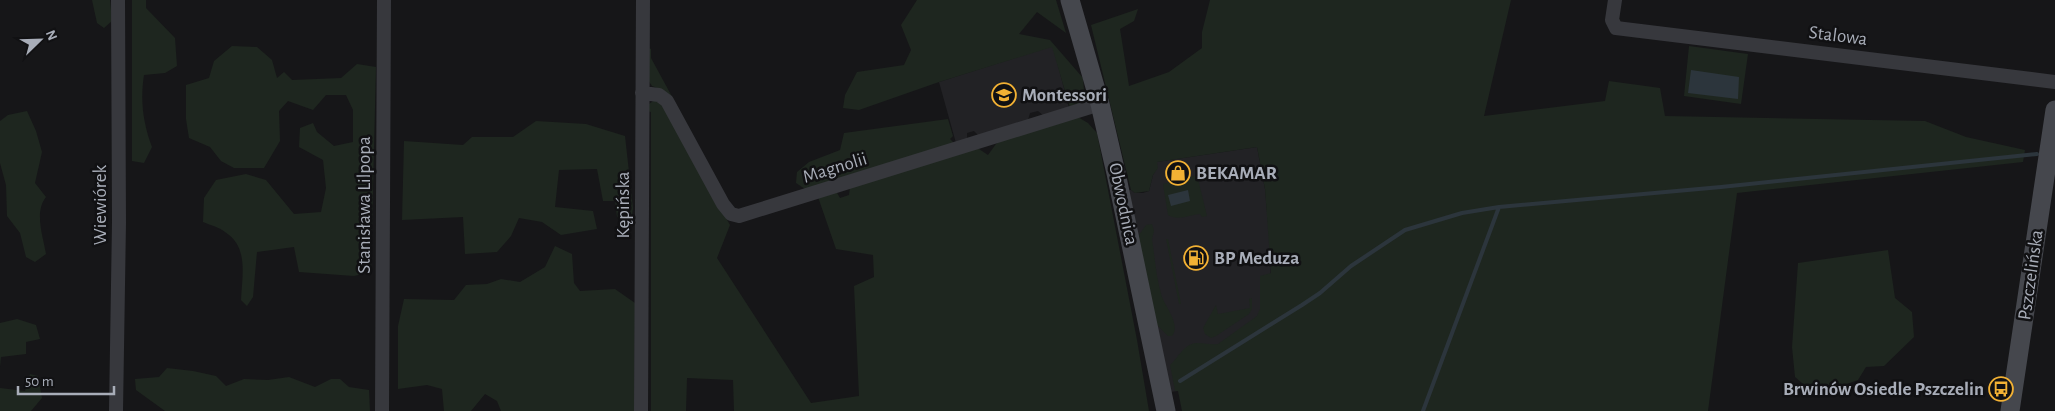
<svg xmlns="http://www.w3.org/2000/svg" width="2055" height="411" viewBox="0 0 2055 411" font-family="'Alegreya Sans',sans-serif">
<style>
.built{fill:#222225}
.green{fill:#1e261f}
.water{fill:#2c353c}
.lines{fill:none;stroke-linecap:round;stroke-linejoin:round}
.stream{stroke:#2c353c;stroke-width:4}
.minor{stroke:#37383d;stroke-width:14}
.secondary{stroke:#45474d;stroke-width:19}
.labels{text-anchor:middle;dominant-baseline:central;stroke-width:5;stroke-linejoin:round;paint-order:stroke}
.street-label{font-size:19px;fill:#a8adb8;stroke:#111113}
.poi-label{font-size:19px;font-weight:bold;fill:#a8adb8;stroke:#111113;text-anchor:start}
</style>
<rect width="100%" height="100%" fill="#161618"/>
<path class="built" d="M 1053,46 L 1069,108 L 1044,116 L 1038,111 L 1030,113 L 1028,120 L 979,136 L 974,131 L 967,133 L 967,140 L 956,143 L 939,82 Z
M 1257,147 L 1265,189 L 1271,258 L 1269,328 L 1178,391 L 1162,393 L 1120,191 L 1131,190 L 1135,193 L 1143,193 L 1149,191 L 1153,175 L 1157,168 L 1156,162 Z"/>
<path class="green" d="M 92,0 L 110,0 L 112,21 L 104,28 L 97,23 Z
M 132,0 L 146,0 L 146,8 L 175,38 L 177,66 L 165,73 L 144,75 C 140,100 143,123 152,147 L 144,163 L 132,161 Z
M 917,0 L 1056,0 L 1066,33 L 1037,12 L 1019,34 L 1050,40 L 1083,78 L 1085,103 L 1070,108 L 1052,47 L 939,82 L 859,110 L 843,108 L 845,95 L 857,72 L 904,65 L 911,50 L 901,25 Z
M 1210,0 L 1511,0 L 1484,116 L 1605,101 L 1609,81 L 1660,88 L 1665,116 L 1925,121 L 1966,137 L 2025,150 L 2023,162 L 1737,193 L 1708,411 L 1182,411 L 1178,391 L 1175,391 L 1170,365 C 1178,358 1185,342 1198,343 C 1205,343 1210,345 1218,344 L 1257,316 L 1260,309 L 1260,276 L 1271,273 L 1265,189 L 1257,147 L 1157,162 L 1158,168 L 1153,175 L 1149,191 L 1135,193 L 1131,190 L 1091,25 L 1138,9 L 1134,21 L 1120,29 L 1129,86 L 1169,72 L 1202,48 L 1202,32 Z
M 232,46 L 257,47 L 272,60 L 277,78 L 284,72 L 292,80 L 341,78 L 357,64 L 376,67 L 371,272 L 354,276 L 299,272 L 294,247 L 257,252 L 253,297 L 247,306 L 241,300 C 242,276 249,247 225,232 C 219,227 210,225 203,222 L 204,198 L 216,180 L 246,174 L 266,180 L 294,214 L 321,212 L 326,188 L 323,160 L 299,147 L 300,128 L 313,123 L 317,132 L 334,146 L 353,142 L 353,110 L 346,95 L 326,95 L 313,110 L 288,101 L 279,111 L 280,141 L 264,168 L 234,168 L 221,161 L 210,147 L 189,138 L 186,119 L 186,85 L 209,78 L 214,61 Z
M 1689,46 L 1748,54 L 1741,104 L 1684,96 Z
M 647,47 L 651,49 L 651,58 L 682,115 L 679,115 L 660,89 L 652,86 L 648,80 Z
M 656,99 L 666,110 L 730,225 L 717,258 L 811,403 L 859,396 L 854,286 L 874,277 L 873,255 L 836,249 L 818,197 L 836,191 L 840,198 L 849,195 L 850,187 L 976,147 L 988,155 L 996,144 L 1003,139 L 1076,116 L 1088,123 L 1097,133 L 1137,340 L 1149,411 L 734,411 L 733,380 L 687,378 L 686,411 L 651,411 L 651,112 L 647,111 L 649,104 Z
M 27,111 L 36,131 L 42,152 L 35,183 L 46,197 C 34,212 43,236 46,254 L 35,262 L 26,257 L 20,233 L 7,216 L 6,185 L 0,163 L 0,121 L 8,115 Z
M 948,119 L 953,136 L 950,139 L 955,144 L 808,191 L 796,183 L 797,172 L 809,162 L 840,150 L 844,133 Z
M 536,121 L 586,124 L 625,136 L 633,208 L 631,224 L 617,217 L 615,201 L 603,201 L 597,169 L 559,170 L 555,207 L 593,211 L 597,229 L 561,235 L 542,222 L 519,218 L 511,236 L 497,252 L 465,254 L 463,217 L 402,220 L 404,141 L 463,145 L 472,137 L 513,137 Z
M 1197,175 L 1207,216 L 1202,217 L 1200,214 C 1190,215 1177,221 1168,215 L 1163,184 Z
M 1152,224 L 1154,231 L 1152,239 C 1155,258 1156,278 1162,297 C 1166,308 1181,325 1172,336 L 1168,336 L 1157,325 L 1139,239 L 1139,235 L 1146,225 Z
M 1166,239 L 1168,239 L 1181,304 L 1179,304 Z
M 555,246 L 572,254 L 574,283 L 580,291 L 615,289 L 635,303 L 634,411 L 501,411 L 497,401 L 485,394 L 471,411 L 444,411 L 442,389 L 427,385 L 398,389 L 398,326 L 404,299 L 454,300 L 466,285 L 487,284 L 501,279 L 520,282 L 545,267 Z
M 1888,250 L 1895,298 L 1912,312 L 1914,337 L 1884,366 L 1866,367 L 1858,380 L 1816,395 L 1795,377 L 1792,347 L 1798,263 Z
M 1252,298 L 1252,309 L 1249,314 L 1216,336 L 1211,338 L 1205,334 L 1203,328 L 1216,305 L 1218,314 L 1250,308 L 1249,299 Z
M 17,319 L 36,325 L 40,339 L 26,342 L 26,354 L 1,357 L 0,367 L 0,323 Z
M 167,368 L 193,371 L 216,376 L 226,386 L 244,379 L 268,380 L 289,377 L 315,387 L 331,379 L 340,379 L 349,387 L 369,390 L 370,411 L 165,411 L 136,390 L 135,379 L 159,377 Z
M 30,374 L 38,376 L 42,398 L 31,411 L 0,411 L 0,388 L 25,391 Z"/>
<path class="water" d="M 1691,70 L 1739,77 L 1738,99 L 1688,93 Z
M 1188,190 L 1190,201 L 1171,206 L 1168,195 Z"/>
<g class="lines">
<path class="stream" d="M 1180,381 L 1302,305 L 1320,293 L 1351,266 L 1405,230 L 1462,213 L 1499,207
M 1423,411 L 1499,207 L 1721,187 L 2037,154"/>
<path class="minor" d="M 1615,0 L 1612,20 L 1616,28 L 2055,82
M 642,93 L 659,95 L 667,101 L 723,204 L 731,214 L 739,216 L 1100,104
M 116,411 L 119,222 L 118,0
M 382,411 L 384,0
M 641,411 L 643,0"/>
<path class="secondary" d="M 1070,0 L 1100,104 L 1116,173 L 1166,411
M 2010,411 L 2055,110"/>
</g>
<defs>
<g id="school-ring" transform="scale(1.25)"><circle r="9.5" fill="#111113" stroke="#f2b134" stroke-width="1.5"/><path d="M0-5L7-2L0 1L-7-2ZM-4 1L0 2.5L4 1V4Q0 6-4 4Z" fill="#f2b134"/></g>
<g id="shop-ring" transform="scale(1.25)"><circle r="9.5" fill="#111113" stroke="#f2b134" stroke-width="1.5"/><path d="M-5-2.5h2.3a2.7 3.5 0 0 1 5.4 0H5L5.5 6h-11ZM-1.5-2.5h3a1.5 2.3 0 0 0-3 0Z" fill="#f2b134"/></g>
<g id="fuel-ring" transform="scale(1.25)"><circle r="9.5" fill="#111113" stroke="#f2b134" stroke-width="1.5"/><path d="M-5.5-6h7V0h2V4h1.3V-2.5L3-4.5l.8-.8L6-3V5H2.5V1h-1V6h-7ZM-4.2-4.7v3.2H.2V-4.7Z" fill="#f2b134"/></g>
<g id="bus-ring" transform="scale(1.25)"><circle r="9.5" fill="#111113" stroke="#f2b134" stroke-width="1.5"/><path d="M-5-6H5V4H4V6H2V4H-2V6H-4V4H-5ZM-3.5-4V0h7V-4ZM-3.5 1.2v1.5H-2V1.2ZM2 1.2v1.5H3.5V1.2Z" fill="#f2b134"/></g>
</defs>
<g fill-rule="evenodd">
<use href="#school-ring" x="1004" y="95"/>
<use href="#shop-ring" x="1178" y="173"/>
<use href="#fuel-ring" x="1196" y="258"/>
<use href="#bus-ring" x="2001" y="389"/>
</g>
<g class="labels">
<g class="street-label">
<text transform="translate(1838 36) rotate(7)">Stalowa</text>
<text transform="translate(835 168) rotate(-17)">Magnolii</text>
<text transform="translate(1123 204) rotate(78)">Obwodnica</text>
<text transform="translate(100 205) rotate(-90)">Wiewiórek</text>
<text transform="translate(364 205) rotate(-90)">Stanisława Lilpopa</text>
<text transform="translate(623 205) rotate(-90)">Kępińska</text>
<text transform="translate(2031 275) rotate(-82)">Pszczelińska</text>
</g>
<g class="poi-label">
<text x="1022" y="95">Montessori</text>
<text x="1196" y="173">BEKAMAR</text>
<text x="1214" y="258">BP Meduza</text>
<text x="1984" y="389" text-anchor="end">Brwinów Osiedle Pszczelin</text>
</g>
</g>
<g transform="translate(40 40) rotate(67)" stroke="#111113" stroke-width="4" paint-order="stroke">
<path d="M0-4L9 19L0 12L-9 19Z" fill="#a8adb8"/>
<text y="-8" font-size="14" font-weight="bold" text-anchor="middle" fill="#a8adb8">N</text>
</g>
<path d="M18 386v8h96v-8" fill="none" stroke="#a8adb8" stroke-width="2.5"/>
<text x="25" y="386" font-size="15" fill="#a8adb8" stroke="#111113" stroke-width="4" paint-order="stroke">50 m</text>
</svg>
